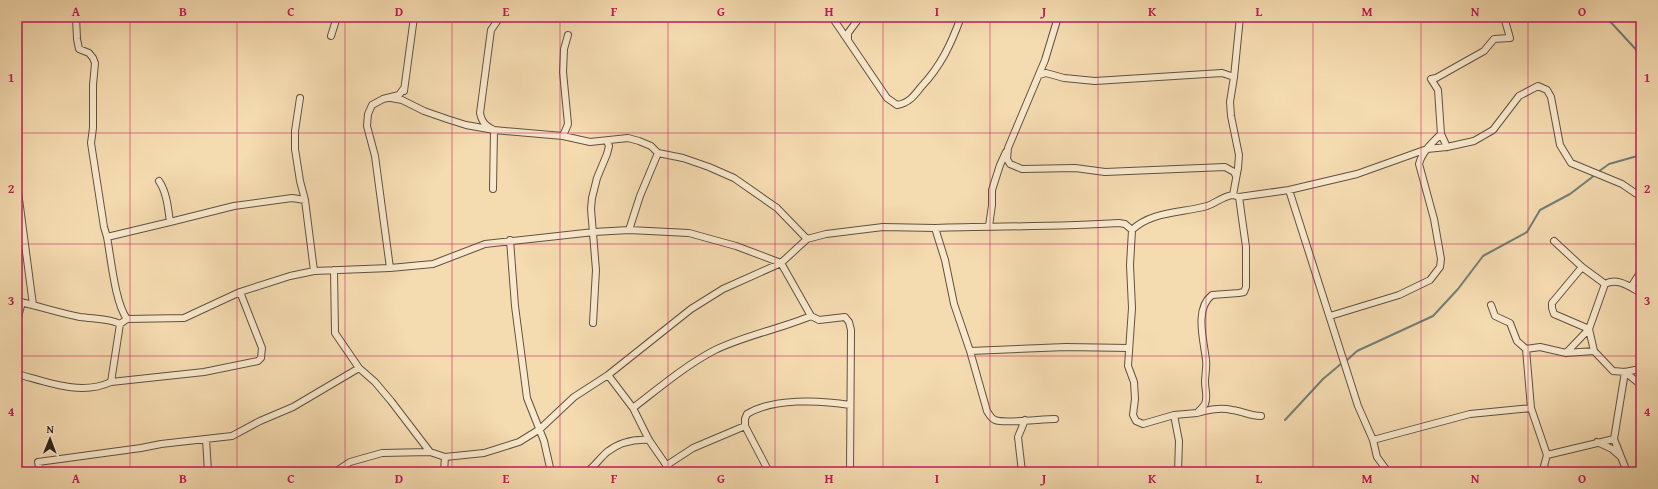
<svg xmlns="http://www.w3.org/2000/svg" width="1658" height="489" viewBox="0 0 1658 489" font-family="'Gentium Book Plus',serif">
<style>
.lines{fill:none;stroke-linecap:round;stroke-linejoin:round}
.stream{stroke:#717e77;stroke-width:2}
.street-casing{stroke:#605142;stroke-width:8}
.street{stroke:#f8e8cc;stroke-width:6}
.grid{fill:none;stroke:#c2185b;stroke-width:1;stroke-opacity:0.55}
.neatline{fill:none;stroke:#c2185b;stroke-width:1.5}
.grid-label{font-size:13px;text-anchor:middle;font-weight:bold;fill:#c2185b}
</style>
<rect width="100%" height="100%" fill="#f5dbb0"/>
<filter id="stains"><feTurbulence type="fractalNoise" baseFrequency=".005" numOctaves="4"/><feColorMatrix values="0 0 0 0 .2 0 0 0 0 .09 0 0 0 0 .02 0 0 0 .5 -.17"/></filter>
<radialGradient id="worn" r=".72"><stop offset=".6" stop-color="#630" stop-opacity="0"/><stop offset="1" stop-color="#630" stop-opacity=".3"/></radialGradient>
<g class="lines">
<path class="stream" d="M 1606,17 L 1641,55
M 1598,172 L 1609,164 L 1641,155
M 1346,361 L 1357,351 L 1433,316 L 1458,289 L 1483,256 L 1527,232 L 1540,210 L 1570,194 L 1595,175
M 1285,420 L 1323,379 L 1342,363"/>
<g class="street-casing">
<path id="street" d="M 76,17 L 77,39 L 79,49 L 89,53 L 93,58 L 95,63 L 93,85 L 93,128 L 91,143 L 104,227 L 107,237 C 111,258 115,303 127,319
M 832,17 L 887,98 L 897,105 C 909,103 914,96 921,87 C 941,66 951,44 961,17
M 1058,17 L 1045,60 L 1008,148 L 1007,159 L 1010,164 L 1022,169 L 1075,168 L 1105,172 L 1225,167 L 1234,172 L 1236,176
M 1240,17 L 1234,77 L 1230,102 L 1231,116 L 1239,155 L 1238,168 L 1233,195 L 1239,197 L 1289,190 L 1357,174 L 1427,149 L 1447,147 L 1474,141 L 1493,130 L 1519,96 L 1538,86 L 1547,90 L 1551,97 L 1560,145 L 1571,163 L 1622,184 L 1641,197
M 331,36 L 337,17
M 848,39 L 848,33 L 860,17
M 1039,75 L 1046,73 L 1064,78 L 1095,81 L 1222,73 L 1234,77
M 404,91 L 414,17
M 300,98 L 295,131 L 295,149 L 300,181 L 305,200 L 314,271
M 391,98 L 402,100 L 424,111 L 447,119 L 466,125 L 494,130 L 563,136 L 590,142 L 628,138 L 639,141 L 651,146 L 658,153 L 683,158 L 709,167 L 734,178 L 777,208 L 807,239
M 1441,134 L 1447,147
M 563,136 L 568,124 L 563,72 L 564,49 L 568,35
M 159,181 C 167,193 168,208 170,222 L 234,206 L 292,198 L 305,200
M 17,184 L 33,305
M 493,189 L 494,130 C 486,126 482,123 480,113 L 491,30 L 500,17
M 1289,190 L 1358,406 L 1373,440 L 1377,457 L 1388,472
M 1233,195 C 1223,196 1216,203 1207,206 C 1183,213 1151,211 1132,230 L 1130,265 L 1132,308 L 1128,366 L 1134,382 L 1135,399 L 1133,415 L 1136,421 L 1143,424 L 1174,415 L 1197,413 C 1200,410 1203,407 1205,404 C 1208,397 1205,389 1205,382 C 1205,375 1207,367 1206,360 C 1204,341 1194,309 1212,295 L 1239,293 L 1244,292 L 1246,287 L 1246,247 L 1239,197
M 989,226 L 992,205 L 992,190 L 1000,165 L 1006,152
M 935,228 C 996,226 1057,227 1119,223 L 1125,224 L 1132,230
M 629,230 L 640,196 L 658,153
M 107,237 L 170,222
M 510,240 L 515,306 L 527,398 L 544,441 L 551,472
M 1554,241 L 1582,267 L 1605,284
M 1582,267 L 1552,303 L 1552,308 L 1554,314 L 1589,329
M 390,268 L 375,156 L 367,126 L 368,114 L 372,105 L 383,99 L 399,95 L 404,88
M 334,270 L 335,333 L 359,368 L 375,382 L 391,401 L 430,452
M 1631,287 L 1641,271
M 17,301 C 38,306 59,313 80,317 C 94,319 108,318 120,324 L 127,319 L 184,318 L 240,292 L 290,276 L 314,271 L 390,268 L 433,264 L 485,244 L 594,232 L 629,230 L 689,233 L 736,246 L 781,263 L 811,316
M 1491,305 L 1495,316 L 1510,323 L 1517,341 L 1526,349 L 1531,408 L 1547,455 L 1544,466 L 1547,472
M 1330,316 L 1399,295 L 1430,280 L 1440,267 L 1441,259 L 1434,219 L 1419,164 C 1422,152 1432,143 1441,134 L 1438,90 L 1431,79 L 1436,78 L 1484,51 L 1494,39 L 1510,38 L 1504,17
M 17,321 L 22,302
M 593,323 L 596,270 L 591,209 L 592,198 L 597,178 L 607,154 L 609,146 L 607,141
M 1589,329 L 1594,351 L 1613,371 L 1625,372 L 1640,369 L 1641,368
M 1526,349 L 1540,347 L 1566,353 L 1594,351
M 970,351 L 1066,347 L 1129,348
M 1566,353 L 1589,329 L 1605,284 C 1617,277 1630,287 1641,293
M 1625,372 L 1614,439 L 1627,472
M 1625,372 L 1641,385
M 17,374 C 47,382 81,396 111,382 L 204,372 L 258,361 L 261,358 L 262,348 L 240,292
M 608,375 L 633,408 L 649,440 L 671,472
M 111,382 L 120,324
M 633,408 C 659,388 686,365 715,350 C 746,335 780,329 811,316 L 819,320 L 845,317 L 849,322 L 851,330 L 850,472
M 1197,413 C 1208,410 1220,407 1232,410 C 1242,411 1250,416 1261,416
M 1174,415 L 1179,441 L 1178,472
M 206,439 L 208,472
M 1373,440 L 1470,414 L 1531,408
M 1597,442 L 1612,449 L 1621,457
M 1547,455 L 1614,439
M 667,465 L 693,448 L 745,426
M 40,472 L 38,462 L 141,448 L 161,444 L 232,436 L 260,421 L 293,407 L 359,368
M 335,472 L 350,462 L 382,453 L 430,452 L 445,457 L 484,453 L 519,442 L 540,429 L 574,397 L 608,375 L 691,309 L 723,289 L 781,263 L 807,239 L 826,234 L 883,227 L 935,228 L 945,260 L 954,304 L 970,351 L 987,411 C 989,414 991,418 995,420 C 1004,424 1042,419 1055,419
M 444,472 L 445,457
M 587,472 C 595,466 600,458 607,452 C 620,442 634,439 649,440
M 769,472 L 745,426 L 745,419 L 747,414 C 773,398 820,400 850,405
M 1022,472 L 1018,437 L 1025,420"/>
</g>
<use href="#street" class="street"/>
</g>
<path class="grid" d="M 130,17 L 130,472M 237,17 L 237,472M 345,17 L 345,472M 452,17 L 452,472M 560,17 L 560,472M 668,17 L 668,472M 775,17 L 775,472M 883,17 L 883,472M 990,17 L 990,472M 1098,17 L 1098,472M 1206,17 L 1206,472M 1313,17 L 1313,472M 1421,17 L 1421,472M 1528,17 L 1528,472M 17,133 L 1641,133M 17,244 L 1641,244M 17,356 L 1641,356"/>
<rect width="1658" height="489" fill="none" stroke="#f5dbb0" stroke-width="44"/>
<g transform="translate(50 439) rotate(1)" stroke="#f8e8cc" stroke-width="3" paint-order="stroke">
<path d="M0-3L7 15L0 10L-7 15Z" fill="#2f231e"/>
<text y="-6" font-size="11" font-weight="bold" text-anchor="middle" fill="#2f231e">N</text>
</g>
<rect x="22" y="22" width="1614" height="445" class="neatline"/>
<g class="grid-label">
<text x="76" y="16">A</text>
<text x="183" y="16">B</text>
<text x="291" y="16">C</text>
<text x="399" y="16">D</text>
<text x="506" y="16">E</text>
<text x="614" y="16">F</text>
<text x="721" y="16">G</text>
<text x="829" y="16">H</text>
<text x="937" y="16">I</text>
<text x="1044" y="16">J</text>
<text x="1152" y="16">K</text>
<text x="1259" y="16">L</text>
<text x="1367" y="16">M</text>
<text x="1475" y="16">N</text>
<text x="1582" y="16">O</text>
<text x="11" y="82">1</text>
<text x="1647" y="82">1</text>
<text x="11" y="193">2</text>
<text x="1647" y="193">2</text>
<text x="11" y="305">3</text>
<text x="1647" y="305">3</text>
<text x="11" y="416">4</text>
<text x="1647" y="416">4</text>
<text x="76" y="483">A</text>
<text x="183" y="483">B</text>
<text x="291" y="483">C</text>
<text x="399" y="483">D</text>
<text x="506" y="483">E</text>
<text x="614" y="483">F</text>
<text x="721" y="483">G</text>
<text x="829" y="483">H</text>
<text x="937" y="483">I</text>
<text x="1044" y="483">J</text>
<text x="1152" y="483">K</text>
<text x="1259" y="483">L</text>
<text x="1367" y="483">M</text>
<text x="1475" y="483">N</text>
<text x="1582" y="483">O</text>
</g>
<rect width="100%" height="100%" filter="url(#stains)"/>
<rect width="100%" height="100%" fill="url(#worn)"/>
</svg>
